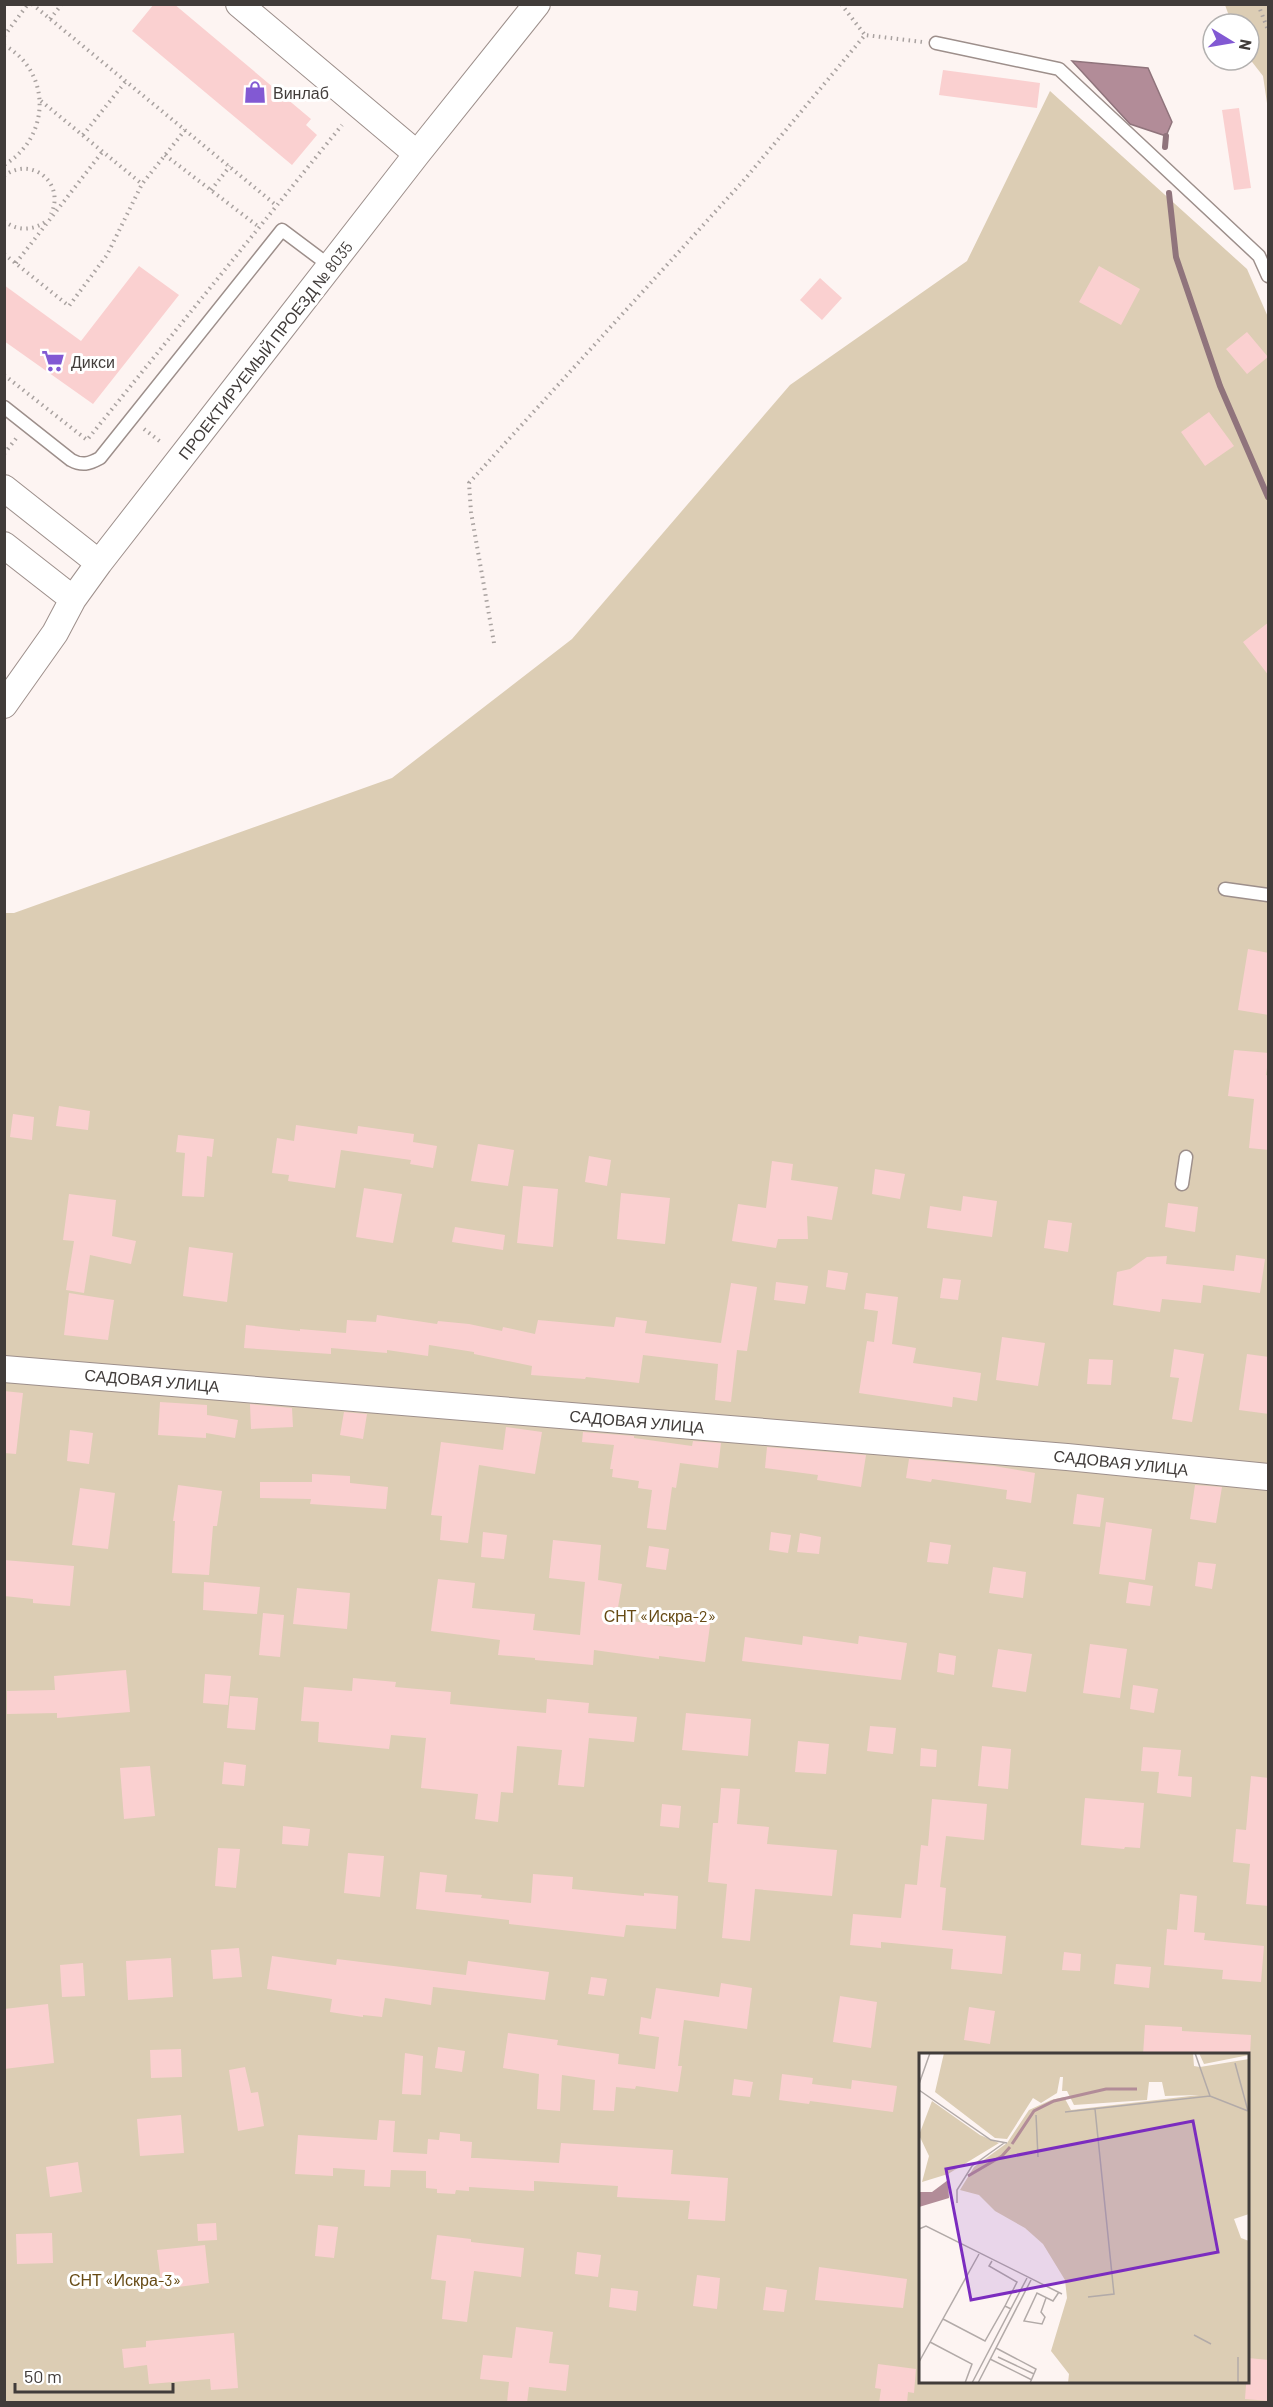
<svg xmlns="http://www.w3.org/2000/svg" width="1273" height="2407" viewBox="0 0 1273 2407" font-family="Barlow,sans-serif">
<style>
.green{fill:#dccdb4;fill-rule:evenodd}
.water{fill:#b28c98;stroke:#90747c;stroke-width:1.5}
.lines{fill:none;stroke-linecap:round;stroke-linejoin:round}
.stream{stroke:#90747c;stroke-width:6}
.building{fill:#fad0d0}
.lane-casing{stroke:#9d8f8b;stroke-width:15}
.street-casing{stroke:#9d8f8b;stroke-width:28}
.path{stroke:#a9a2a0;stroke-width:4;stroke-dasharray:1.5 4.5;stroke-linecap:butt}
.lane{stroke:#fff;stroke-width:12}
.street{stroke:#fff;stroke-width:26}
.labels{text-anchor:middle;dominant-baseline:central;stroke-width:6;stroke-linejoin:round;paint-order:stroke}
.poi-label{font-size:16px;fill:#413c3a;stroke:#fff;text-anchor:start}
.street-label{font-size:16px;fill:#413c3a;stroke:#fff}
.park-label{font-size:16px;fill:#664a14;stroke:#fff}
.inset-river{fill:none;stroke:#b28c98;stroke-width:3}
.inset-road{fill:none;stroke:#b2aaa8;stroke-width:1.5}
.view{fill:#7b2cbf;fill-opacity:0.15;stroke:#7b2cbf;stroke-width:3}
.inset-edge{fill:none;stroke:#413c3a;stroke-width:3}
</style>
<rect width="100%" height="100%" fill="#fdf4f2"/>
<path class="green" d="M 1225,5 L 1268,5 L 1268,110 L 1263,76 L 1249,58 L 1249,24 L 1232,24 Z
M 1050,91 L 1247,269 L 1268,317 L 1268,2402 L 5,2402 L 5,913 L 14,913 L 392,778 L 572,639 L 790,385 L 967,261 ZM 920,2054 L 1248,2054 L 1248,2382 L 920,2382 Z"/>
<path class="water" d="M 1072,61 L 1148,68 L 1172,122 L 1166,136 L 1130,124 Z"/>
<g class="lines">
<path class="stream" d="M 1165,147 L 1166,136
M 1169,193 L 1176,257 L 1220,386 L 1268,497"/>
</g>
<path class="building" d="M 154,4 L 174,4 L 311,119 L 306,125 L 317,135 L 292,165 L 132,31 Z
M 943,70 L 1040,83 L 1037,108 L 939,95 Z
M 1239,108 L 1251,188 L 1234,190 L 1222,110 Z
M 139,266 L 179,295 L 93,404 L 4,341 L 4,285 L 81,341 Z
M 1099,266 L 1140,289 L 1121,325 L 1079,302 Z
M 820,278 L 842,298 L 822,320 L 800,300 Z
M 1247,332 L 1268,357 L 1247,374 L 1226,349 Z
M 1209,412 L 1234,446 L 1205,466 L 1181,432 Z
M 1269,622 L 1269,676 L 1243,642 Z
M 1248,949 L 1269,953 L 1269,1015 L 1238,1010 Z
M 1234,1050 L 1269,1053 L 1266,1075 L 1269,1076 L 1269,1150 L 1249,1148 L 1254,1099 L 1228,1096 Z
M 59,1106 L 90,1111 L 88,1130 L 56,1126 Z
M 13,1114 L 34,1117 L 32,1140 L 10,1137 Z
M 296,1125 L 357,1134 L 358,1126 L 414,1134 L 413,1142 L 437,1146 L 433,1168 L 410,1164 L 411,1160 L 341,1150 L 335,1188 L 288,1181 L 289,1175 L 272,1173 L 277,1138 L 294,1141 Z
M 178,1135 L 214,1139 L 212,1157 L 207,1156 L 204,1197 L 182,1196 L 185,1153 L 176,1152 Z
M 478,1144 L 514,1150 L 508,1186 L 471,1181 Z
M 589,1156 L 611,1160 L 607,1186 L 585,1182 Z
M 772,1161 L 793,1164 L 791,1180 L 838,1187 L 832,1220 L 807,1216 L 808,1239 L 778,1239 L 776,1248 L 732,1241 L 738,1204 L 766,1208 Z
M 875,1169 L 905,1174 L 900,1199 L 872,1194 Z
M 523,1186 L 558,1189 L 553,1247 L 517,1243 Z
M 364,1188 L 402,1194 L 393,1243 L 356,1237 Z
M 621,1193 L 670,1198 L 665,1244 L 617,1239 Z
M 69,1194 L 116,1200 L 112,1236 L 136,1241 L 131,1264 L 90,1255 L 84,1293 L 66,1290 L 74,1241 L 63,1240 Z
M 963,1196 L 997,1201 L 992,1237 L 927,1228 L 930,1206 L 961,1211 Z
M 1168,1203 L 1198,1207 L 1195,1232 L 1165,1227 Z
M 1048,1220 L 1072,1223 L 1068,1252 L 1044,1248 Z
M 455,1227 L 505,1235 L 503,1250 L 452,1242 Z
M 189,1247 L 233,1253 L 227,1302 L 183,1296 Z
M 1236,1255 L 1265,1259 L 1260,1293 L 1203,1285 L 1201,1303 L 1162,1299 L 1160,1312 L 1113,1305 L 1117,1272 L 1130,1269 L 1147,1257 L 1167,1256 L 1166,1264 L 1234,1271 Z
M 828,1270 L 848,1273 L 845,1290 L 826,1287 Z
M 943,1278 L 961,1280 L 958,1300 L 940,1298 Z
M 776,1282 L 808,1286 L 805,1304 L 774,1300 Z
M 731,1283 L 757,1287 L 747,1351 L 737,1350 L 731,1402 L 715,1400 L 718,1364 L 643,1355 L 639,1383 L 586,1377 L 585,1379 L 531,1375 L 532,1366 L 474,1354 L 474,1352 L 429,1345 L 428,1356 L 387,1350 L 387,1353 L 331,1348 L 331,1354 L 244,1348 L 246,1325 L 300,1331 L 300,1329 L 346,1333 L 347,1320 L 376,1322 L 377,1315 L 437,1324 L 438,1321 L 469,1324 L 502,1331 L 503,1327 L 535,1334 L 538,1320 L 614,1327 L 616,1317 L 647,1321 L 645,1333 L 721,1343 Z
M 69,1293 L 114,1300 L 108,1340 L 64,1335 Z
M 866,1293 L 898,1297 L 892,1344 L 916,1348 L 913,1363 L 981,1373 L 977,1401 L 953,1397 L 952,1407 L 859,1393 L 867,1341 L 874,1342 L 878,1311 L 864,1309 Z
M 1002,1337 L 1045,1343 L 1038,1386 L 996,1380 Z
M 1174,1349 L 1204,1354 L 1192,1422 L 1172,1419 L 1179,1378 L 1170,1377 Z
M 1247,1354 L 1269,1357 L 1269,1414 L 1239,1410 Z
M 1089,1359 L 1113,1360 L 1111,1385 L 1087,1384 Z
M 4,1391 L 23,1393 L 16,1454 L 4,1453 Z
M 160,1402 L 207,1405 L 207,1415 L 238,1420 L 235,1438 L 206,1433 L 206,1438 L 158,1435 Z
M 250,1404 L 292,1408 L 293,1427 L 251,1429 Z
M 344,1412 L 367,1414 L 363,1439 L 340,1435 Z
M 506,1427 L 542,1432 L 535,1474 L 479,1465 L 468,1543 L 440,1540 L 442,1516 L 431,1515 L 441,1442 L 503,1450 Z
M 70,1430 L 93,1433 L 89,1464 L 67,1461 Z
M 583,1432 L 634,1436 L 634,1438 L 692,1446 L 693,1441 L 721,1443 L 718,1468 L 680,1463 L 676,1488 L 672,1487 L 666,1530 L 647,1528 L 652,1490 L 638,1488 L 639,1481 L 612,1477 L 613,1469 L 610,1469 L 614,1445 L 582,1442 Z
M 767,1447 L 866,1455 L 861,1487 L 817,1480 L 818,1475 L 765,1468 Z
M 909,1459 L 994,1466 L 1035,1473 L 1031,1503 L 1006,1499 L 1007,1490 L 932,1479 L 931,1482 L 906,1478 Z
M 312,1474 L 350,1476 L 350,1483 L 388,1487 L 386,1509 L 310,1504 L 311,1499 L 260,1498 L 260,1482 L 312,1482 Z
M 178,1485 L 222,1491 L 217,1526 L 213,1526 L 209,1575 L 172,1573 L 175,1521 L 173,1521 Z
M 1195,1485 L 1222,1487 L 1216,1523 L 1190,1519 Z
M 80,1488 L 115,1493 L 108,1549 L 72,1545 Z
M 1077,1494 L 1104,1498 L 1100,1527 L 1073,1524 Z
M 1106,1522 L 1152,1529 L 1145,1580 L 1099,1574 Z
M 483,1532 L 507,1535 L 504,1559 L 481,1557 Z
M 771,1532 L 791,1535 L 788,1553 L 769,1550 Z
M 800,1533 L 821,1537 L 819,1554 L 797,1552 Z
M 553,1540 L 601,1545 L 598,1580 L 622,1584 L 616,1619 L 675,1627 L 677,1614 L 711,1618 L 705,1662 L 659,1656 L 659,1659 L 594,1650 L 593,1665 L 535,1660 L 535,1658 L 498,1655 L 500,1640 L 431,1631 L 438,1579 L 475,1583 L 472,1608 L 535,1614 L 533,1630 L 580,1635 L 585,1582 L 549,1578 Z
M 930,1542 L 951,1545 L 948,1564 L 927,1562 Z
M 649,1546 L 669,1549 L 666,1570 L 646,1567 Z
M 4,1560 L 74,1566 L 70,1606 L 33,1603 L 33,1599 L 4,1596 Z
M 1198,1562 L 1216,1564 L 1212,1589 L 1195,1586 Z
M 993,1567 L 1026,1572 L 1023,1598 L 989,1593 Z
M 204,1582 L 260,1587 L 257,1614 L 203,1610 Z
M 1129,1582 L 1153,1586 L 1150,1606 L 1126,1603 Z
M 297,1588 L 350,1593 L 347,1629 L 293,1624 Z
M 263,1613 L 284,1615 L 280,1657 L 259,1655 Z
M 803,1636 L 858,1644 L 859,1636 L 907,1643 L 901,1680 L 742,1661 L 745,1637 L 802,1645 Z
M 1090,1644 L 1127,1649 L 1120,1698 L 1083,1693 Z
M 998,1649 L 1032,1654 L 1026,1692 L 992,1687 Z
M 939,1653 L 956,1656 L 954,1675 L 937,1672 Z
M 126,1670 L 130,1712 L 57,1718 L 57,1713 L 7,1714 L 7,1691 L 55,1690 L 54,1676 Z
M 205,1674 L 231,1676 L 228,1705 L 203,1703 Z
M 353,1678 L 396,1682 L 395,1687 L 451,1692 L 450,1704 L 546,1713 L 547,1699 L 589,1703 L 588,1713 L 637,1717 L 634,1742 L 589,1738 L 584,1787 L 558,1785 L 562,1750 L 517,1746 L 513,1793 L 501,1792 L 498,1822 L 475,1819 L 478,1794 L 421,1788 L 426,1738 L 391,1735 L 389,1749 L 318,1742 L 319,1722 L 301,1721 L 304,1687 L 352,1691 Z
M 1133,1685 L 1158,1689 L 1154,1713 L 1130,1709 Z
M 230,1696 L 258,1698 L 255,1730 L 227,1728 Z
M 686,1713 L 751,1719 L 748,1756 L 682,1750 Z
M 870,1726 L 896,1728 L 893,1754 L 867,1751 Z
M 798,1741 L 829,1744 L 826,1774 L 795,1772 Z
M 982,1746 L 1011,1749 L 1008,1789 L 978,1786 Z
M 1143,1747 L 1181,1750 L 1178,1776 L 1192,1777 L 1191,1797 L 1157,1793 L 1159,1772 L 1141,1771 Z
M 921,1748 L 937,1750 L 936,1767 L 920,1766 Z
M 224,1762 L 246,1765 L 244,1786 L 222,1784 Z
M 150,1766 L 155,1816 L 124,1819 L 120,1768 Z
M 1251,1776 L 1269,1778 L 1269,1906 L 1246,1904 L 1250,1864 L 1233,1862 L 1236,1829 L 1246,1830 Z
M 721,1788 L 740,1789 L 737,1824 L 769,1827 L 767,1844 L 837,1850 L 832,1896 L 755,1889 L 750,1941 L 722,1938 L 727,1884 L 708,1882 L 713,1823 L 718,1823 Z
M 1085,1798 L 1144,1803 L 1140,1848 L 1125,1847 L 1124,1849 L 1081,1845 Z
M 932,1799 L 987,1804 L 984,1840 L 946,1836 L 940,1887 L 946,1888 L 942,1930 L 1006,1936 L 1002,1974 L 951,1969 L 953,1949 L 881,1942 L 881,1948 L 850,1945 L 853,1914 L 901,1918 L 905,1884 L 917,1885 L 921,1845 L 928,1846 Z
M 662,1804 L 681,1806 L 679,1828 L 660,1826 Z
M 283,1826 L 310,1829 L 308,1846 L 282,1844 Z
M 218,1848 L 240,1849 L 236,1888 L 215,1886 Z
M 348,1853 L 384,1856 L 380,1897 L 344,1893 Z
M 420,1872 L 447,1875 L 445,1892 L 482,1895 L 481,1898 L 531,1903 L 533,1874 L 573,1877 L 572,1889 L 644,1896 L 644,1893 L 678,1896 L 676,1929 L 626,1925 L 624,1937 L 509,1924 L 509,1920 L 416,1909 Z
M 1180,1894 L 1197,1896 L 1194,1932 L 1205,1933 L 1204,1940 L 1264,1946 L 1261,1982 L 1222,1979 L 1223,1970 L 1164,1965 L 1167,1929 L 1177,1930 Z
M 239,1948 L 242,1977 L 213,1979 L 211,1950 Z
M 1064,1952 L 1081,1954 L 1080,1971 L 1062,1970 Z
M 272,1956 L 336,1965 L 337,1959 L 466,1975 L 468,1961 L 549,1972 L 545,2000 L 433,1987 L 431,2005 L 385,1998 L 382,2017 L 363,2015 L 363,2017 L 330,2012 L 332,1999 L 267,1989 Z
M 171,1958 L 173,1997 L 128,2000 L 126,1961 Z
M 83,1963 L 85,1996 L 62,1997 L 60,1965 Z
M 1116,1964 L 1151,1967 L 1149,1988 L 1114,1984 Z
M 591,1977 L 607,1979 L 604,1996 L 588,1994 Z
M 721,1983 L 752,1988 L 747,2029 L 684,2020 L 678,2066 L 682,2066 L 678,2092 L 636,2086 L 635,2089 L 616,2087 L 614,2111 L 593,2110 L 595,2080 L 562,2075 L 560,2111 L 537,2109 L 539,2074 L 503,2068 L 508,2033 L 558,2040 L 557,2045 L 619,2054 L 618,2064 L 655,2069 L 659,2037 L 639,2034 L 641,2017 L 651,2019 L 656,1988 L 719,1997 Z
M 840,1996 L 877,2002 L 871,2048 L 833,2042 Z
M 48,2004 L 54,2063 L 4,2069 L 4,2009 Z
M 969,2007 L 995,2011 L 990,2044 L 964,2040 Z
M 1145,2025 L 1182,2027 L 1182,2031 L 1251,2035 L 1250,2055 L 1143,2055 Z
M 438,2047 L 465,2051 L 462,2072 L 435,2068 Z
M 181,2049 L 182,2077 L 151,2078 L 150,2050 Z
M 405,2053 L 423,2056 L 421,2095 L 402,2094 Z
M 245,2067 L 251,2093 L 258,2092 L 264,2126 L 238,2131 L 229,2070 Z
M 782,2074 L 813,2078 L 812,2084 L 851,2089 L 852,2080 L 897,2086 L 893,2112 L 810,2101 L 809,2104 L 779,2100 Z
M 734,2079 L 753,2082 L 750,2097 L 732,2095 Z
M 181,2115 L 184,2153 L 140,2156 L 137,2119 Z
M 379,2120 L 395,2121 L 393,2152 L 427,2154 L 428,2139 L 439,2140 L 440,2132 L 460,2134 L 460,2141 L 472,2142 L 471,2158 L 477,2158 L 559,2163 L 561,2143 L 673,2150 L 671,2174 L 728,2178 L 725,2221 L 688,2219 L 690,2201 L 617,2197 L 618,2186 L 534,2181 L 534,2191 L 469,2187 L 469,2191 L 456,2190 L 455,2194 L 437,2193 L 437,2189 L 426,2188 L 426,2171 L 391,2170 L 390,2187 L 364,2186 L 365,2170 L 333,2168 L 333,2176 L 295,2174 L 298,2135 L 377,2140 Z
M 78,2162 L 82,2192 L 50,2197 L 46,2167 Z
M 216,2223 L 217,2240 L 198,2241 L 197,2224 Z
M 318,2225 L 338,2227 L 334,2258 L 315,2256 Z
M 52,2233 L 53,2263 L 17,2264 L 16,2234 Z
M 437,2235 L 471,2239 L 471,2242 L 524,2248 L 521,2277 L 474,2271 L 467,2322 L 442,2319 L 446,2281 L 431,2279 Z
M 205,2245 L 209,2283 L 162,2289 L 157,2250 Z
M 577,2252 L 601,2255 L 598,2277 L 575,2274 Z
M 819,2267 L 907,2279 L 903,2308 L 815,2300 Z
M 697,2275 L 720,2278 L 717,2309 L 693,2306 Z
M 766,2287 L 787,2290 L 784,2312 L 763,2310 Z
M 611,2288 L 638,2291 L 636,2311 L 609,2307 Z
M 516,2327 L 553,2332 L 549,2363 L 569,2365 L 566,2391 L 529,2387 L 527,2403 L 507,2403 L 509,2382 L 480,2379 L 483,2355 L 512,2358 Z
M 234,2333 L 238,2388 L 211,2390 L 210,2379 L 149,2384 L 147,2365 L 124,2368 L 122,2349 L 146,2347 L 146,2341 Z
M 1248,2358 L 1269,2360 L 1269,2401 L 1245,2399 Z
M 878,2364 L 916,2369 L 914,2393 L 908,2392 L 907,2403 L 879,2403 L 881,2389 L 875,2388 Z"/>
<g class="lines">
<g class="lane-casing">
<path id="lane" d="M 936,43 L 1059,69 L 1259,256 L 1268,276
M 4,407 L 71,460 C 82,466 89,464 100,458 L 282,230 L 330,266
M 1225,889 L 1268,895
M 1182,1184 L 1186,1157"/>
</g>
<g class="street-casing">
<path id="street" d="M 239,4 L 417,154
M 4,488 L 99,563
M 4,545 L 73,599
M 4,705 L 55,633 L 73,599 L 99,563 L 417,154 L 537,4
M 4,1369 L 1067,1457 L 1268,1477"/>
</g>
<path class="path" d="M 32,4 L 277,206
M 841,4 L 865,35
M 1258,4 L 1268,30
M 50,19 L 62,4
M 4,36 L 28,4
M 4,45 C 52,72 51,137 4,165
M 41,101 L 142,184
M 83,135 L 126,81
M 165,155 L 259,227
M 4,176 C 31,155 66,183 51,214
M 211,190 L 230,166
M 4,221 C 17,231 32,231 45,222
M 4,254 L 69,306 L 107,255 L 142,184 L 185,130
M 16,263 L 103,151
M 4,375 L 87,440 L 342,125
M 144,429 L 162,443
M 4,454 L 18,436
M 494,643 L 471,512 L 469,483 L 745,179 L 865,35 L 923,42"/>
<use href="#lane" class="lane"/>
<use href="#street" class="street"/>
</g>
<defs>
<g id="shop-bare" transform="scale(1.8)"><path d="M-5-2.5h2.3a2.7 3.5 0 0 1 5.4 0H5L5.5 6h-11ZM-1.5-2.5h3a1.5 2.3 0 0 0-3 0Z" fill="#8259d3" stroke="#fff" stroke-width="2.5" paint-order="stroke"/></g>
<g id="supermarket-bare" transform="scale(1.8)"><path d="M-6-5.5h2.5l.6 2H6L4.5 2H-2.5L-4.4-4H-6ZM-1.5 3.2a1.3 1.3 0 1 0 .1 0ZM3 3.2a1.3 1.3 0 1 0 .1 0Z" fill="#8259d3" stroke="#fff" stroke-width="2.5" paint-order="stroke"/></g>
</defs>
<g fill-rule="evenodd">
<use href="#shop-bare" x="255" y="92"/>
<use href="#supermarket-bare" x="53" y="361"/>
</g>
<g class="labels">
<g class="poi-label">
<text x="273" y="92">Винлаб</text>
<text x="71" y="361">Дикси</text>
</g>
<g class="street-label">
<text transform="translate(265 350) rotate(-52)">ПРОЕКТИРУЕМЫЙ ПРОЕЗД № 8035</text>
<text transform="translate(152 1380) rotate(5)">САДОВАЯ УЛИЦА</text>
<text transform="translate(637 1421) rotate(5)">САДОВАЯ УЛИЦА</text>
<text transform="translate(1121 1462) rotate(6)">САДОВАЯ УЛИЦА</text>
</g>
<g class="park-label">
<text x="660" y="1615">СНТ «Искра-2»</text>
<text x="125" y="2279">СНТ «Искра-3»</text>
</g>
</g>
<g transform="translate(919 2053)">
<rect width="330" height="330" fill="#fdf4f2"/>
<path d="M 25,0 L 274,0 L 275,13 L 281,14 L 330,6 L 330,161 L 315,166 L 322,185 L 330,188 L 330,330 L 149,330 L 150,321 L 132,298 L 148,245 L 146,227 L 124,191 L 106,175 L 76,158 L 60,142 L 41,137 L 55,114 L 88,90 L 110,57 L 132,47 L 145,44 L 152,57 L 280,42 L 246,43 L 243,29 L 230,29 L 228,47 L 155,52 L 148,38 L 143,38 L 144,24 L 141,24 L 138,40 L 122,50 L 114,45 L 88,86 L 76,85 L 16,39 ZM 280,0 L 330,0 L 330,2 L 285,11 ZM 13,48 L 61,82 L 80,90 L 29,121 L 3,129 L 10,103 L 0,82 Z" fill="#dccdb4"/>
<path d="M 29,127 L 30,145 L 0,154 L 0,139 L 13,139 Z" fill="#b28c98"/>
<path class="inset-river" d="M 93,91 L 115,58 L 135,48 L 187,36 L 218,36M 49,123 L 83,103 L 91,94"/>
<path class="inset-road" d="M 276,0 L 291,43M 316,10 L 329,58M 0,31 L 11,0M 0,37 L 72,87 L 88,90M 146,59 L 291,43 L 329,58M 117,62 L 119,104M 38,150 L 38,137 L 53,113 L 85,90M 0,176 L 7,173 L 143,241M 73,208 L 70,213 L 98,229 L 86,253M 169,244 L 195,241 L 176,56M 127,245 L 122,259 L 126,264 L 123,271 L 105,268 L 118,240 L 134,248 L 140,239M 24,266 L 66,288 L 86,253 L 92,256M 275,282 L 292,291M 11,289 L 53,311 L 46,330M 77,295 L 117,316 L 111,330M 79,304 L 115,321M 319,304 L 319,330M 71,306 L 113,327M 0,309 L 60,201M 53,330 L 108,225M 59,330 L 112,227"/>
<path class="view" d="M 274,68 L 299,199 L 52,247 L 27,116 Z"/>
<rect width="330" height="330" class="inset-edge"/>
</g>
<rect width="1273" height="2407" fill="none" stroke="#413c3a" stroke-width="12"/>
<g transform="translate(1231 42) rotate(101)"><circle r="28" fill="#ffffff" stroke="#b3b1b0" stroke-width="1.5"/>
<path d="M0-4.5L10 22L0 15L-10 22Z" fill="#8259d3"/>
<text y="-9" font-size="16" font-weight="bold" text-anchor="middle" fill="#413c3a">N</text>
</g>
<path d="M15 2383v9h158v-9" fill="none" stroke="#413c3a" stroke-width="3"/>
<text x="24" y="2383" font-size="18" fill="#413c3a" stroke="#ffffff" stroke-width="4.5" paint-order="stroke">50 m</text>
</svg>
